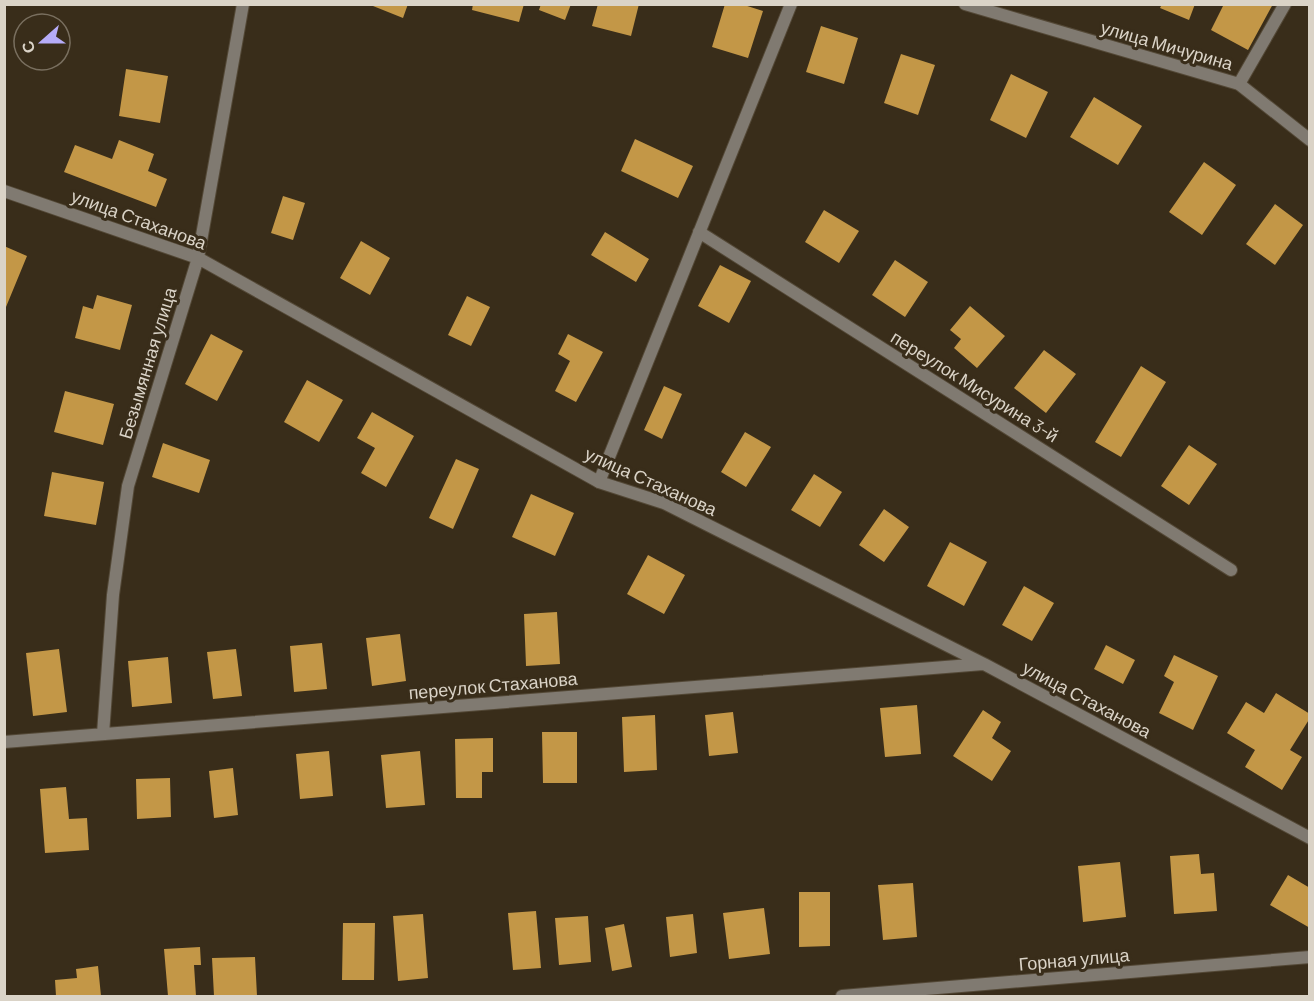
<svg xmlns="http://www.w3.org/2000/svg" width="1314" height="1001" viewBox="0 0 1314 1001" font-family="Barlow,sans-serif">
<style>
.building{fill:#c39747}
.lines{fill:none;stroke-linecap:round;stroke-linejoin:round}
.lane-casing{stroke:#534836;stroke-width:14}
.street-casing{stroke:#534836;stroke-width:14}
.lane{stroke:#807a71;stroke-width:12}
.street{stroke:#807a71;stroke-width:12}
.labels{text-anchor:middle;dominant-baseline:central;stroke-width:6;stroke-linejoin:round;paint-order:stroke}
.street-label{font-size:18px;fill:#dad3c7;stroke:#392d1a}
</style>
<rect width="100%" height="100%" fill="#392d1a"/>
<path class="building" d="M 368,4 L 408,4 L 403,18 Z
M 473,4 L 524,4 L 519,22 L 472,10 Z
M 541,4 L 571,4 L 565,20 L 539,10 Z
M 598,4 L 639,4 L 631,36 L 592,26 Z
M 725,4 L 741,4 L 763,11 L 748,58 L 712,47 Z
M 1162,4 L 1195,4 L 1189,20 L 1160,8 Z
M 1224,4 L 1273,4 L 1248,50 L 1211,30 Z
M 821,26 L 858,38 L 844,84 L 806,72 Z
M 901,54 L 935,65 L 918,115 L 884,103 Z
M 126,69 L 168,76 L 160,123 L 119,116 Z
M 1011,74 L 1048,92 L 1026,138 L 990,120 Z
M 1094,97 L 1142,126 L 1118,165 L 1070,137 Z
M 635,139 L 693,166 L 678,198 L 621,171 Z
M 119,140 L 154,154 L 148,171 L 167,179 L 156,207 L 64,172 L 75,145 L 112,159 Z
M 1204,162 L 1236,185 L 1202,235 L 1169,212 Z
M 283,196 L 305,203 L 293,240 L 271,233 Z
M 1275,204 L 1303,225 L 1275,265 L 1246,244 Z
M 824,210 L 859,231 L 839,263 L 805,242 Z
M 605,232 L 649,259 L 636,282 L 591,255 Z
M 361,241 L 390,258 L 370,295 L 340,278 Z
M 4,246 L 27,256 L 6,307 L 4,307 Z
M 895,260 L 928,282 L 905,317 L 872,295 Z
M 720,265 L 751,281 L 729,323 L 698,306 Z
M 97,295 L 132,305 L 120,350 L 75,338 L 83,306 L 93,309 Z
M 467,296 L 490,307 L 471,346 L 448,335 Z
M 970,306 L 1005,336 L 977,368 L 954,348 L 961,339 L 950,330 Z
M 211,334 L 243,351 L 217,401 L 185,384 Z
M 568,334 L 603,352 L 576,402 L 555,391 L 570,361 L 558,354 Z
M 1044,350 L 1076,374 L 1046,413 L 1014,388 Z
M 1141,366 L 1166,382 L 1121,457 L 1095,442 Z
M 307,380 L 343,400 L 319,442 L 284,422 Z
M 664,386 L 682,394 L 662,439 L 644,430 Z
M 65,391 L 114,404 L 103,445 L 54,432 Z
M 372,412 L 414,436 L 386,487 L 361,473 L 375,448 L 357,438 Z
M 745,432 L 771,447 L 746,487 L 721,472 Z
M 163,443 L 210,460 L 199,493 L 152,477 Z
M 1189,445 L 1217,464 L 1189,505 L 1161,486 Z
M 456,459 L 479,469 L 453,529 L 429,518 Z
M 52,472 L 104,482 L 96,525 L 44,516 Z
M 814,474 L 842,492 L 820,527 L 791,510 Z
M 531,494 L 574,513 L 555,556 L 512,537 Z
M 884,509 L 909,527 L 884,562 L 859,545 Z
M 950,542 L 987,562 L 964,606 L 927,586 Z
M 648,555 L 685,575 L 664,614 L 627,594 Z
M 1024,586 L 1054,603 L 1032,641 L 1002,625 Z
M 557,612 L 560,664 L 526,666 L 524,614 Z
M 400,634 L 406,681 L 372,686 L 366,638 Z
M 322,643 L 327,689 L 294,692 L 290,646 Z
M 1106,645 L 1135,660 L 1123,684 L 1094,669 Z
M 59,649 L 67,712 L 33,716 L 26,653 Z
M 236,649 L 242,696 L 213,699 L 207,652 Z
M 1174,655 L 1218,676 L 1193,730 L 1159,713 L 1174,682 L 1164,676 Z
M 168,657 L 172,703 L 132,707 L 128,661 Z
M 1276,693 L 1310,714 L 1310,718 L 1290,750 L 1302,757 L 1282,790 L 1245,767 L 1255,750 L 1227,733 L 1246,702 L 1264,713 Z
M 917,705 L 921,754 L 885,757 L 880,708 Z
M 983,710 L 1001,722 L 992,738 L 1011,751 L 992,781 L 953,756 Z
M 733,712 L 738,753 L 709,756 L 705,715 Z
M 655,715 L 657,770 L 624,772 L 622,717 Z
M 542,732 L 577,732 L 577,783 L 543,783 Z
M 493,738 L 493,772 L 482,772 L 482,798 L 456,798 L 455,739 Z
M 329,751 L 333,796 L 300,799 L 296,754 Z
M 420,751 L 425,805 L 386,808 L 381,755 Z
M 233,768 L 238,815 L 214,818 L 209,771 Z
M 170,778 L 171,817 L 137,819 L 136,779 Z
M 66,787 L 69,819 L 87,818 L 89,850 L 45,853 L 40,789 Z
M 1199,854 L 1201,874 L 1214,873 L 1217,911 L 1174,914 L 1170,856 Z
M 1120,862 L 1126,917 L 1083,922 L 1078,866 Z
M 1288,875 L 1310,888 L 1310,928 L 1270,905 Z
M 913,883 L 917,937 L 883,940 L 878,885 Z
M 799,892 L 830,892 L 830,946 L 799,947 Z
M 764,908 L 770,954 L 729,959 L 723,913 Z
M 536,911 L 541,968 L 513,970 L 508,913 Z
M 423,914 L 428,978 L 398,981 L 393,916 Z
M 693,914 L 697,953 L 670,957 L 666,917 Z
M 588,916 L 591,962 L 559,965 L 555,918 Z
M 343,923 L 375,923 L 374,980 L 342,980 Z
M 624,924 L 632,967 L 612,971 L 605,928 Z
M 200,947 L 201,965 L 194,965 L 196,996 L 168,996 L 164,949 Z
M 255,957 L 257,996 L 214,996 L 212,958 Z
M 98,966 L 101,996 L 56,996 L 55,980 L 77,978 L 76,969 Z"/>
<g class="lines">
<g class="lane-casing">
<path id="lane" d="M 1239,84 L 1285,4
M 699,232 L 1231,570
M 599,482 L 791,4"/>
</g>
<g class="street-casing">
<path id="street" d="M 965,4 L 1239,84 L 1310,140
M 4,191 L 198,258 L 599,482 L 664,503 L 984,664 L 1310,838
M 103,734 L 113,595 L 128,486 L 198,258 L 243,4
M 4,742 L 983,664
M 842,996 L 1310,957"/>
</g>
<use href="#lane" class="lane"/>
<use href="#street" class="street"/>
</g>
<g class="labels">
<g class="street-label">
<text transform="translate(1167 45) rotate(16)">улица Мичурина</text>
<text transform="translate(139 219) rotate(20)">улица Стаханова</text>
<text transform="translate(147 363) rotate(-73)">Безымянная улица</text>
<text transform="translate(975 386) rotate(32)">переулок Мисурина 3-й</text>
<text transform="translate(651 481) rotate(24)">улица Стаханова</text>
<text transform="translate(493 685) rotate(-5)">переулок Стаханова</text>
<text transform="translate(1087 699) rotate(28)">улица Стаханова</text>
<text transform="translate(1074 959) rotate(-5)">Горная улица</text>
</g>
</g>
<rect width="1314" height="1001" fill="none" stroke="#dad3c7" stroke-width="12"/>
<g transform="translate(42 42) rotate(249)"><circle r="28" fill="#392d1a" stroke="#796f5f" stroke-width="1.5"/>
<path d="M0-4.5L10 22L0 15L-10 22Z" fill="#b6acf8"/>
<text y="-9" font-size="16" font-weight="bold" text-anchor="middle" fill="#dad3c7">С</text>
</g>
</svg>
